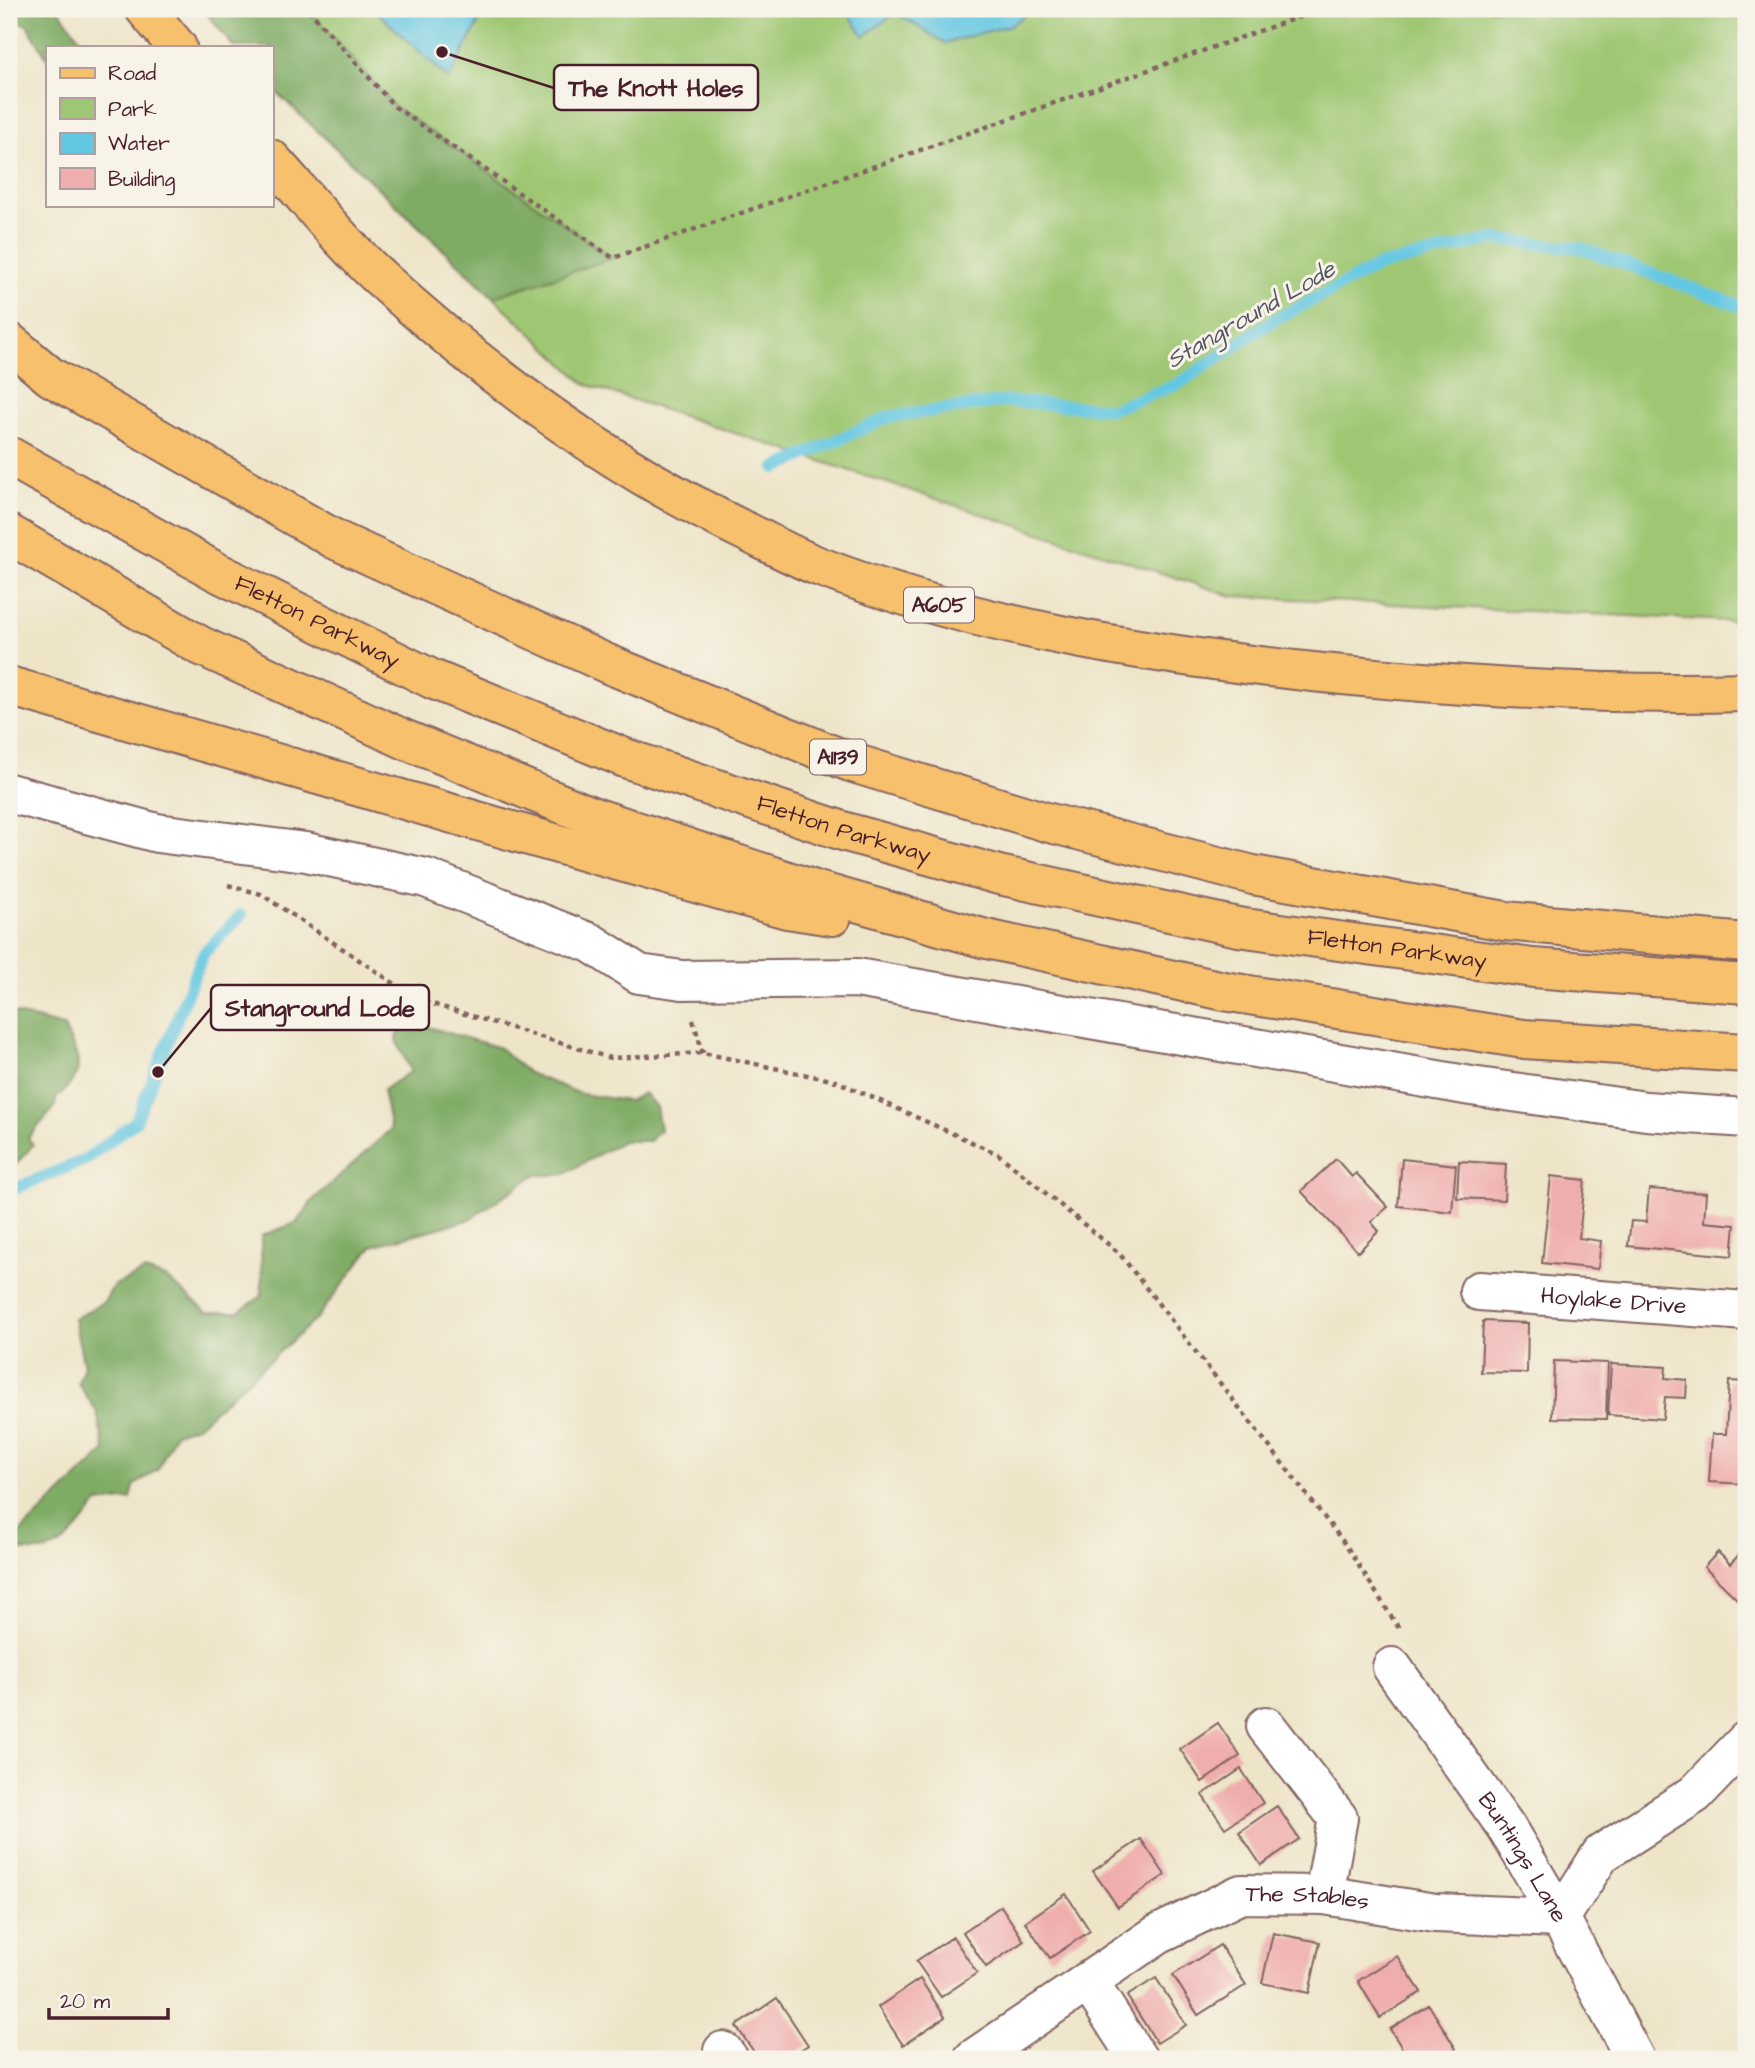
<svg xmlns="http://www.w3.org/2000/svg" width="1755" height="2068" viewBox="0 0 1755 2068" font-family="'Architects Daughter',sans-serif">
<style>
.green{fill:#9fc773;stroke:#74734f;stroke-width:2}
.forest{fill:#7fac65;stroke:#646648;stroke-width:2}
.water{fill:#64c7e2;stroke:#577386;stroke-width:2}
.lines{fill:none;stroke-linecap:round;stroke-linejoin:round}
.stream{stroke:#64c7e2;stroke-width:12}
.building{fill:#efaead}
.minor-casing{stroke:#836462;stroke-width:42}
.major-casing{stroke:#836462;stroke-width:42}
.highway-casing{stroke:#836462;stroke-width:42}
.path{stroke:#836462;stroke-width:4.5;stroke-dasharray:5 5;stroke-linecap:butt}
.minor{stroke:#fff;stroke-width:38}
.major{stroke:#f7c06c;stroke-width:38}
.highway{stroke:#f7c06c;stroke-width:38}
.labels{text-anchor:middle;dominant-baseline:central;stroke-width:6;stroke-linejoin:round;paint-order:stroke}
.shield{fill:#f7f3e8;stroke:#7e5f64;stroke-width:2}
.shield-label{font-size:21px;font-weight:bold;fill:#4a1f2b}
.street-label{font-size:23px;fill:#4a1f2b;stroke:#f7f3e8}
.water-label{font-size:24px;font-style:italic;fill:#525162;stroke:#f7f3e8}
.leader{fill:none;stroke:#4a1f2b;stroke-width:2.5}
.callout-dot{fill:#4a1f2b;stroke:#f7f3e8;stroke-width:2.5}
.callout{fill:#f7f3e8;stroke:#4a1f2b;stroke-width:2.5}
.callout-label{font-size:24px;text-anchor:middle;font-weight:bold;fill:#4a1f2b}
</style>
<rect width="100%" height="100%" fill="#f7f3e8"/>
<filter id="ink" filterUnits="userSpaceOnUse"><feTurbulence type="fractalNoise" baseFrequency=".0143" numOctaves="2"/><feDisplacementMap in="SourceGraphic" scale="14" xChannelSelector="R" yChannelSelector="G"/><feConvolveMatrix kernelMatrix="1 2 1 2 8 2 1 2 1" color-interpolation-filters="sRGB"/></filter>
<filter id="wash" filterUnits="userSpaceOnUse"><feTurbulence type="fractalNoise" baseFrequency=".00686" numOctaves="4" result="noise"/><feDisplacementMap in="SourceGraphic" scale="28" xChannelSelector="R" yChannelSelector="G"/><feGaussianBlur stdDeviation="1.57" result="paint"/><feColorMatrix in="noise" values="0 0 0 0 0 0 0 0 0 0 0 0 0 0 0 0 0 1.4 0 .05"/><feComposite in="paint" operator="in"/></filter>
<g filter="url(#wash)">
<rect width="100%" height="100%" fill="#eee5c9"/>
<path class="green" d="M 203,9 L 1746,9 L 1746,622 L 1232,596 L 585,384 L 271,87 L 271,47 L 234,47 Z"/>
<path class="forest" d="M 9,9 L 58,9 L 86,47 L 47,47 L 47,58 L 27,25 L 9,18 Z
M 203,9 L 308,9 L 395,107 L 613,258 L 494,297 L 271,87 L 271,47 L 234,47 Z
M 9,1012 L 63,1026 C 80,1060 88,1071 56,1098 L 55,1107 L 28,1138 L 33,1145 L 9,1172 Z
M 425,1026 L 500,1048 L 528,1073 L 581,1094 L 629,1101 L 644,1093 L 656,1107 L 660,1130 L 649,1141 L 623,1141 L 562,1175 L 535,1175 L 468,1220 L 372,1246 L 317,1318 L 197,1426 L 175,1433 L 158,1469 L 134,1486 L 131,1499 L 98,1503 C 70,1538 60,1560 12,1548 L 11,1541 L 105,1451 L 97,1412 L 78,1383 L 84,1366 L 74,1319 L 105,1301 L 113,1286 L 145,1271 L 166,1278 L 207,1312 L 238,1312 L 262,1296 L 261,1236 L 298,1222 L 312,1201 L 391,1129 L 383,1090 L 411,1071 L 396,1040 L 399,1032 Z"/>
<path class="water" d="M 374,9 L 477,9 L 478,24 L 449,79 Z
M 845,9 L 1033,9 L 1011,25 L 945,43 L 896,13 L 864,36 Z"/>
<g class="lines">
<path class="stream" d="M 776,468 L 888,417 L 1006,401 L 1112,409 L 1178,384 L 1272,321 L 1378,266 L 1493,239 L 1581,248 L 1746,308
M 9,1191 L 85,1160 L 136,1121 L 203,954 L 241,915"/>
</g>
<g id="blocks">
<path class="building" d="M 1336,1159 L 1352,1177 L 1356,1173 L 1388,1207 L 1371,1222 L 1379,1231 L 1358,1252 L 1301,1191 Z
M 1402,1159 L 1456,1165 L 1452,1212 L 1398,1206 Z
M 1459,1161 L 1506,1164 L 1504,1200 L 1457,1198 Z
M 1551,1176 L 1585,1180 L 1579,1238 L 1601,1241 L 1598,1269 L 1542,1263 Z
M 1649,1189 L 1706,1193 L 1704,1222 L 1735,1225 L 1732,1256 L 1628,1246 L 1631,1221 L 1646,1222 Z
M 1483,1321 L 1528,1323 L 1527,1373 L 1481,1372 Z
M 1554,1361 L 1608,1363 L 1606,1419 L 1552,1418 Z
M 1611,1364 L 1666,1367 L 1665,1378 L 1687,1380 L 1686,1398 L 1665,1397 L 1663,1419 L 1608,1415 Z
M 1729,1381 L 1746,1382 L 1746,1484 L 1709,1482 L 1712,1434 L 1726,1434 Z
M 1746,1548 L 1746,1608 L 1704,1567 L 1718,1552 L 1730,1564 Z
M 1218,1723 L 1240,1756 L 1202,1782 L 1180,1749 Z
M 1241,1769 L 1263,1803 L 1225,1828 L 1202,1795 Z
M 1277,1806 L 1299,1839 L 1261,1865 L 1239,1832 Z
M 1141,1839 L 1165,1875 L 1118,1907 L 1093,1871 Z
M 1066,1894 L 1090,1931 L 1050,1958 L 1025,1922 Z
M 1001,1906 L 1024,1941 L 986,1967 L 963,1932 Z
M 1273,1933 L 1320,1942 L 1309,1993 L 1262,1983 Z
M 953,1937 L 977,1973 L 941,1997 L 916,1961 Z
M 1220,1945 L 1246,1985 L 1198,2015 L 1173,1975 Z
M 1397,1956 L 1421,1992 L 1380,2018 L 1358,1981 Z
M 1156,1978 L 1186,2025 L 1157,2043 L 1127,1996 Z
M 920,1979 L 945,2017 L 903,2045 L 878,2007 Z
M 777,1998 L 808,2045 L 787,2059 L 759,2059 L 736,2026 Z
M 1429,2005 L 1456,2049 L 1440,2059 L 1409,2059 L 1390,2029 Z"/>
</g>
</g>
<g filter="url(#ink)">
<use href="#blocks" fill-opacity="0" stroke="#836462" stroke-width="2"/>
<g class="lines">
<g class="minor-casing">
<g id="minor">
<path d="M 9,793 L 157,833 L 306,852 L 426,878 L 591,943 L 639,974 L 682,980 L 857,978 L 1471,1086 L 1646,1111 L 1746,1118"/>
<path id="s1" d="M 1479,1291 L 1746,1311"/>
<path id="s2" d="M 1392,1667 L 1506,1827 L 1560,1918 L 1635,2059"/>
<path d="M 1266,1726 L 1338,1818 L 1324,1895"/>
<path d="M 1560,1918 L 1601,1854 L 1695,1794 L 1746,1741"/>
<path d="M 1088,1981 L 1138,2059"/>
<path d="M 723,2051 L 729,2059"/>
<path id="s3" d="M 973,2059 L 1158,1934 L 1241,1894 L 1324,1895 L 1435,1913 L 1560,1918"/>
</g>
</g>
<g class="major-casing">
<path id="major" d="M 145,9 L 177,47
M 271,159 C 306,197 338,239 376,274 C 487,376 615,469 751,534 C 773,545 795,557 818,566 C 976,627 1145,654 1313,672 C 1458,687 1601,696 1746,692"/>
</g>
<g class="highway-casing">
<g id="highway">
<path d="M 9,342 L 51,377 L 336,540 L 608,664 L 850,762 L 1046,822 L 1253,875 L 1505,921 L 1746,943"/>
<path id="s4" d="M 9,456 L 217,572 L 432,679 L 625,758 L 846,832 L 999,875 L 1238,927 L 1533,968 L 1746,984"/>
<path d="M 9,534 L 199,645 L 406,740 L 594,817 L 818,891 L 982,938 L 1224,991 L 1524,1039 L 1746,1053"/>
<path d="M 9,686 C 268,759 527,837 787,909 L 832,916"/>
</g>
</g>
<path class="path" d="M 308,9 L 395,107 L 613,258 L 1322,9
M 228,885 L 261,894 L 419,1000 L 610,1058 L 703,1053 L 836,1081 L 998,1154 L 1119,1253 L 1345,1544 L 1400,1630
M 693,1020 L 703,1053"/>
<use href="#minor" class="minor"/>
<use href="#major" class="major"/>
<use href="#highway" class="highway"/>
</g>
</g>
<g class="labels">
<g class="shield">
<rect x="904" y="587.5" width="70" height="35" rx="5"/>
<rect x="810" y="739.5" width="56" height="35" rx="5"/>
</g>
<g class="shield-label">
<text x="939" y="605">A605</text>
<text x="838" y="757">A1139</text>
</g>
<g class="street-label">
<text stroke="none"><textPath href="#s4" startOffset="350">Fletton Parkway</textPath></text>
<text stroke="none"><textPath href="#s4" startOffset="917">Fletton Parkway</textPath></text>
<text stroke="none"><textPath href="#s4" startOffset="1484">Fletton Parkway</textPath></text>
<text stroke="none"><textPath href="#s1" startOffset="135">Hoylake Drive</textPath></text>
<text stroke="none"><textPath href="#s2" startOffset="231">Buntings Lane</textPath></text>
<text stroke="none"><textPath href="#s3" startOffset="382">The Stables</textPath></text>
</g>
<g class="water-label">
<text transform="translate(1251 315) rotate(-30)">Stanground Lode</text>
</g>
</g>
<path class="leader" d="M442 52L554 88M158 1072L211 1008"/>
<g class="callout-dot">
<circle cx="442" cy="52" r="7"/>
<circle cx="158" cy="1072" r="7"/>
</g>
<g class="callout">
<rect x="554" y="65" width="204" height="45" rx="7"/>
<rect x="211" y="985" width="218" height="45" rx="7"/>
</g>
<g class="callout-label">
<text x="656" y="96">The Knott Holes</text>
<text x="320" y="1016">Stanground Lode</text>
</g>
<rect width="1755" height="2068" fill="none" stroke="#f7f3e8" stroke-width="35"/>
<rect x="46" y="46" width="228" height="161" fill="#f7f3e8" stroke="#b29e9c" stroke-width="2"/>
<rect x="60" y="68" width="35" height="10" fill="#f7c06c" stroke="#b29e9c" stroke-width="2"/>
<text x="108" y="80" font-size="21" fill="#4a1f2b">Road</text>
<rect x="60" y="98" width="35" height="21" fill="#9fc773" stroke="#b29e9c" stroke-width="2"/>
<text x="108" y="116" font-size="21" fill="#4a1f2b">Park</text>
<rect x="60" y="133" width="35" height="21" fill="#64c7e2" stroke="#b29e9c" stroke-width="2"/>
<text x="108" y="150" font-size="21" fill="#4a1f2b">Water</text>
<rect x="60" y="168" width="35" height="21" fill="#efaead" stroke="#b29e9c" stroke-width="2"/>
<text x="108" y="186" font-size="21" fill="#4a1f2b">Building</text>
<path d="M49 2008v10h119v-10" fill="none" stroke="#4a1f2b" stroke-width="3.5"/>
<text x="60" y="2008" font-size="21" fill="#4a1f2b" stroke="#f7f3e8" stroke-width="5" paint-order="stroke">20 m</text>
</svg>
